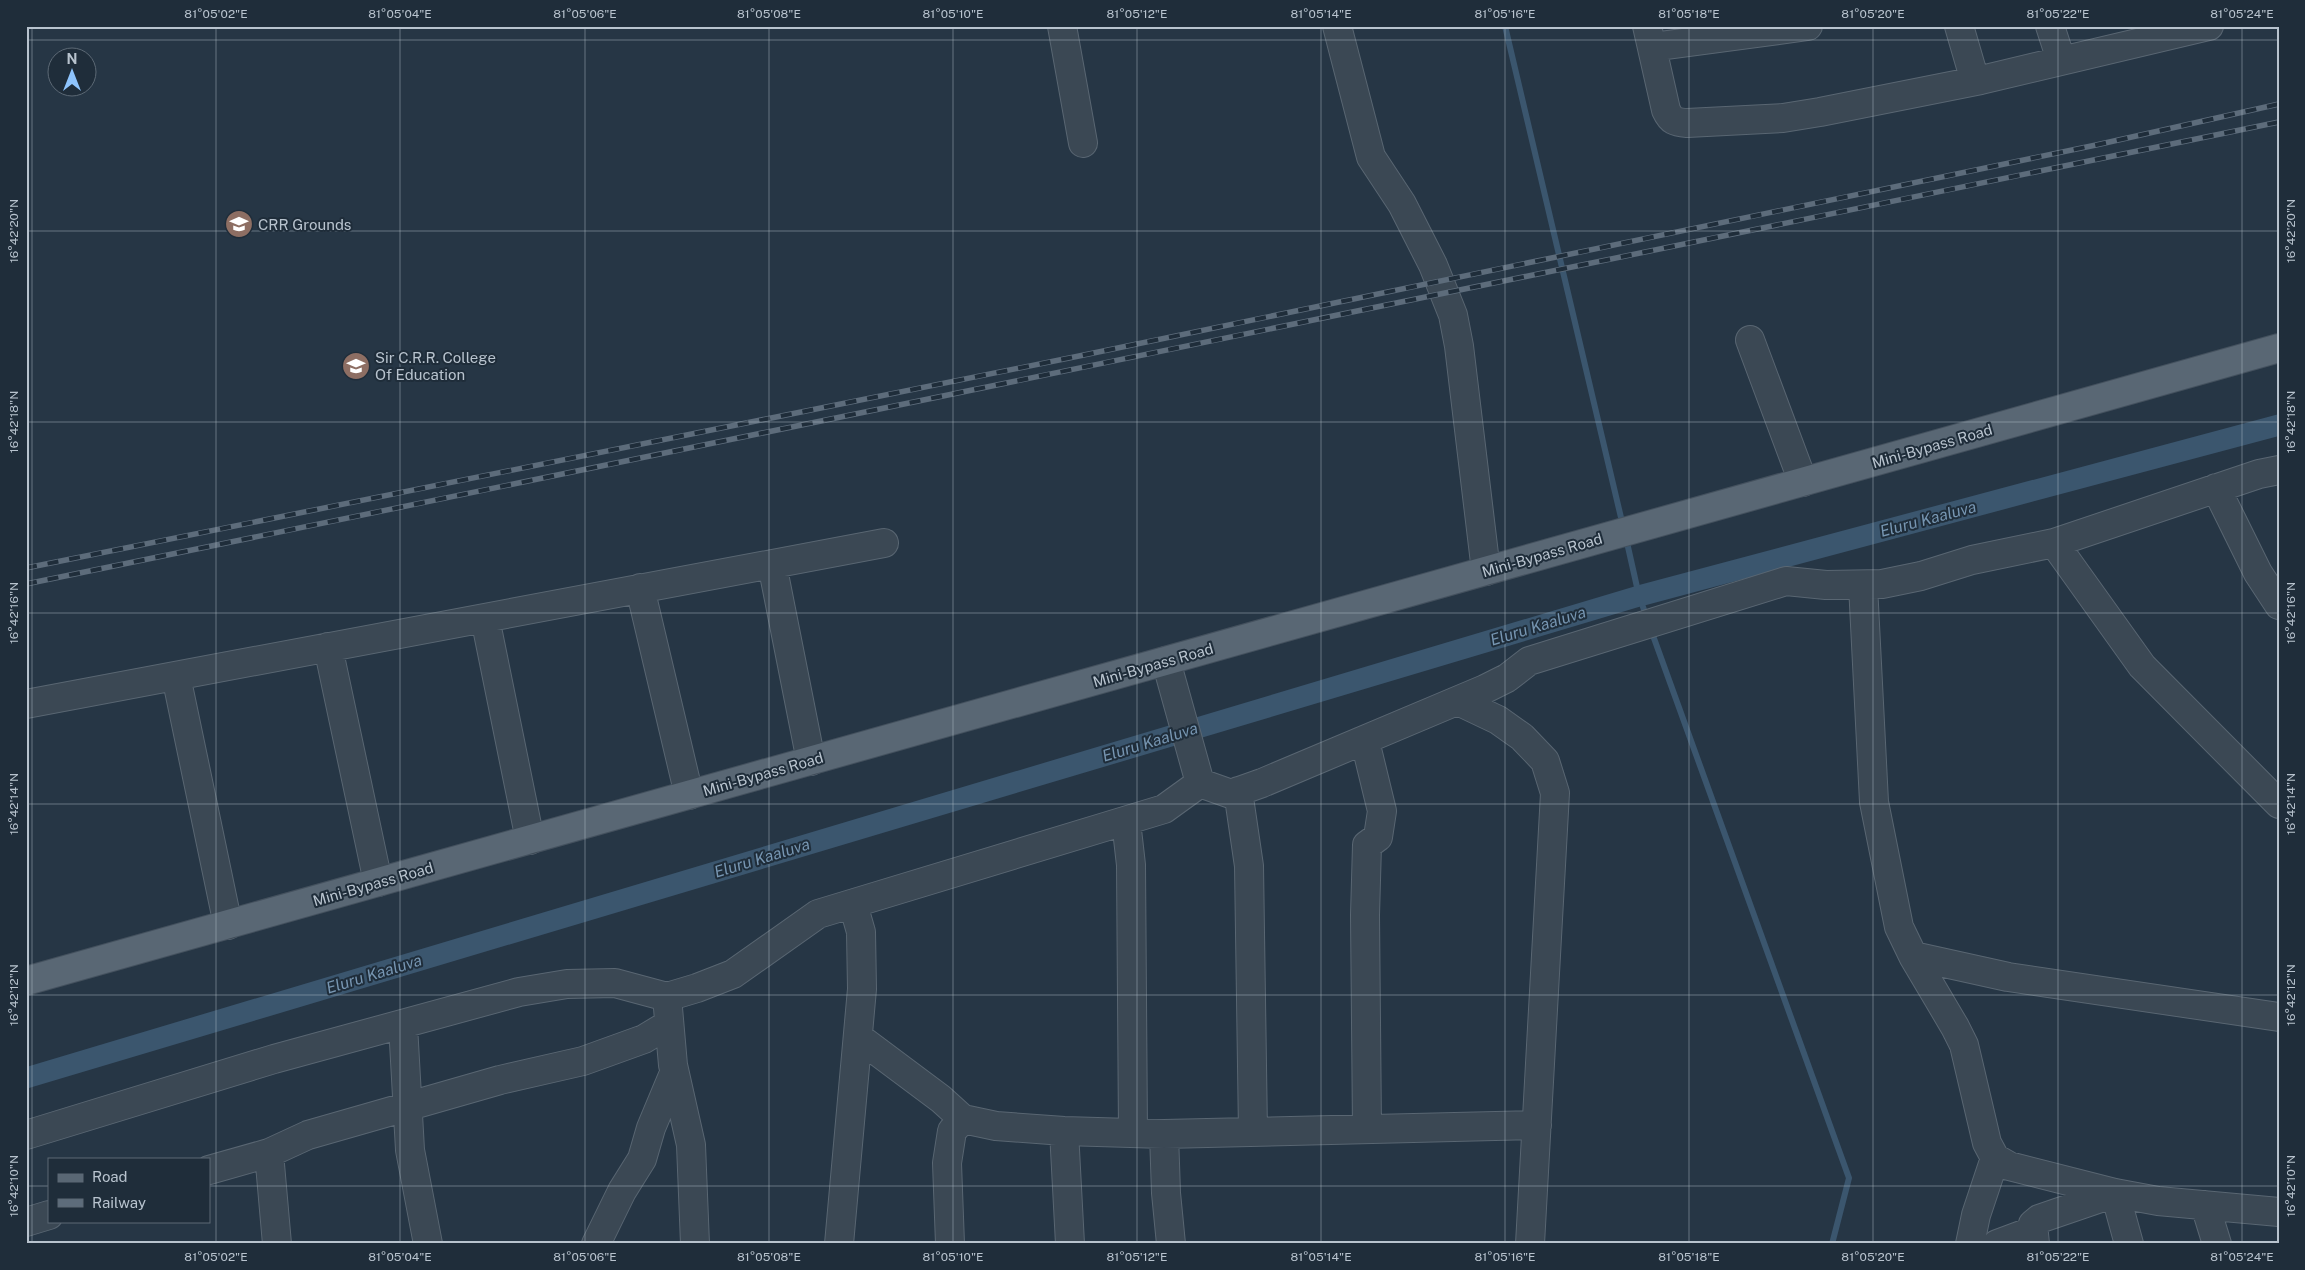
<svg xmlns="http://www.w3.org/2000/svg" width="2305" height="1270" viewBox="0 0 2305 1270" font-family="'Public Sans',sans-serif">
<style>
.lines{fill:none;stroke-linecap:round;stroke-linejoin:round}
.stream{stroke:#3b566e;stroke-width:6}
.canal{stroke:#3b566e;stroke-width:21}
.minor-casing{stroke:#596672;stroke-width:30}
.major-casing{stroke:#44515e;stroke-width:30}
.minor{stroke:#3b4854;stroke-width:28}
.major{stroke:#596774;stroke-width:28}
.rail-casing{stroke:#5d6c7b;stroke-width:5.5}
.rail{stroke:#1f2d3a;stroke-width:4;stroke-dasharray:11;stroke-linecap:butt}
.ticks{fill:none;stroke:#b8c3ce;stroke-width:1;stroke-opacity:0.45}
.labels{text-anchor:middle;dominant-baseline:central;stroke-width:4;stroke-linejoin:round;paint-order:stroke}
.poi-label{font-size:15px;fill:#b8c3ce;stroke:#1f2d3a;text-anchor:start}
.street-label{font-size:15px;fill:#b8c3ce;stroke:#1f2d3a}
.water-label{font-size:16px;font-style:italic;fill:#7796b2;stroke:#1f2d3a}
.neatline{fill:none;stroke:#b8c3ce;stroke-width:2}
.ticks-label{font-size:12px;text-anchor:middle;fill:#b8c3ce}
</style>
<rect width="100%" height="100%" fill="#263645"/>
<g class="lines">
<path class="stream" d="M 1505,26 L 1623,526
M 1626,538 L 1639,596 L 1647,618
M 1651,630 L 1849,1178 L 1832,1244"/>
<path class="canal" d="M 26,1078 L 1639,596 L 2279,425"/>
<g class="minor-casing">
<path id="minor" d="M 1062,26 L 1083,143
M 1337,26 L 1371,157 L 1402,204 L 1433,265 L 1453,315 L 1459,346 L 1486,571
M 1647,26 L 1666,110 C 1671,121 1675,122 1687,123 L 1783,118 L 1820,112 L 1981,80 L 2209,26
M 1959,26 L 1975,81
M 2050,26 L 2061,60
M 1652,47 L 1808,26
M 1750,340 L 1803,482
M 2216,488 L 2258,573 L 2279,605
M 2054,543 L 2142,666 L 2279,804
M 772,564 L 811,761
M 1863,585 L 1874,802 L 1899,927 L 1913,956 L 1955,1027 L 1964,1045 L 1987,1143 L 1995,1158 L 2009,1166 L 2115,1193 L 2158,1201 L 2279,1212
M 640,588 L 689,795
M 485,618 L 530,840
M 328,647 L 378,882
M 1166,661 L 1200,783
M 176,676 L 228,925
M 1458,701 L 1498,720 L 1522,737 L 1545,761 L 1555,793 L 1530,1244
M 26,704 L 884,543
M 1365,741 L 1382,811 L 1378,837 L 1367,845 L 1365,915 L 1367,1129
M 1200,783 L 1231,794 L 1262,783 L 1485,689 L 1507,678 L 1529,661 L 1786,581 L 1826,585 L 1882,584 L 1921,576 L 1972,560 L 2054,543 L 2259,474 L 2279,470
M 1238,791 L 1249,866 L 1253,1132
M 1126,821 L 1131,865 L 1133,1133
M 1913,956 L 2008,977 L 2279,1017
M 668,1008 L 673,1065 L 691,1145 L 695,1244
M 403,1025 L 410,1150 L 428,1244
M 858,1037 L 941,1099 L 963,1119 L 996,1126 L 1064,1131 L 1164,1134 L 1537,1125
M 1064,1131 L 1070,1244
M 1164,1134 L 1166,1193 L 1171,1244
M 26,1135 L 274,1059 L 519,992 L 567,984 L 615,983 L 667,997 L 697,988 L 733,974 L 818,914 L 1164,809 L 1200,783
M 269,1153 L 277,1244
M 209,1170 L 269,1153 L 308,1135 L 500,1080 L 583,1061 L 644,1039 L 669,1024
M 2115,1193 L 2129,1244
M 2205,1205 L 2217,1244
M 26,1222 L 49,1215
M 596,1244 L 622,1191 L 642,1159 L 651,1128 L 674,1073
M 839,1244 L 862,989 L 861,932 L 853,904
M 950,1244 L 947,1163 L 952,1131 L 963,1119
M 1970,1244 L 1976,1215 L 1995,1158
M 1997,1244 L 2032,1231
M 2035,1244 L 2033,1224 L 2039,1219 L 2115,1193"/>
</g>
<g class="major-casing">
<path id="major" d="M 26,981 L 2279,348"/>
</g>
<use href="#minor" class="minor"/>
<use href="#major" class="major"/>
<g class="rail-casing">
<path id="rail" d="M 26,568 L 1079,356 L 2096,145 L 2279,104
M 26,584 L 2279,122"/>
</g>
<use href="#rail" class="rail"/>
</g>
<path class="ticks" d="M 32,26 L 32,1244M 216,26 L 216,1244M 400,26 L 400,1244M 585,26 L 585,1244M 769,26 L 769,1244M 953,26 L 953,1244M 1137,26 L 1137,1244M 1321,26 L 1321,1244M 1505,26 L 1505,1244M 1689,26 L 1689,1244M 1873,26 L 1873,1244M 2058,26 L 2058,1244M 2242,26 L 2242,1244M 26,40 L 2279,40M 26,231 L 2279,231M 26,422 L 2279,422M 26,613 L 2279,613M 26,804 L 2279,804M 26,995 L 2279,995M 26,1186 L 49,1186M 209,1186 L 2279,1186"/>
<defs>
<g id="university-disc" transform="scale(1.4375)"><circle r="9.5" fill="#8d6e63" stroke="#1f2d3a"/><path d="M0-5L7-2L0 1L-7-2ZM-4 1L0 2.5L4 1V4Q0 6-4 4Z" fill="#fff"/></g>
</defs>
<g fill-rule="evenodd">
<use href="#university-disc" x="239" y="224"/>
<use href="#university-disc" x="356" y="366"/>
</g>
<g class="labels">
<g class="poi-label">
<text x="258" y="224">CRR Grounds</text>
<text x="375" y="357">Sir C.R.R. College<tspan x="375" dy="17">Of Education</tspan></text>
</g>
<g class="street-label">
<text transform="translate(1932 446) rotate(-16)">Mini-Bypass Road</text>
<text transform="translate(1542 555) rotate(-16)">Mini-Bypass Road</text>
<text transform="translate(1153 665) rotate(-16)">Mini-Bypass Road</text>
<text transform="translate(763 774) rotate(-16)">Mini-Bypass Road</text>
<text transform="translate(373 884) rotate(-16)">Mini-Bypass Road</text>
</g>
<g class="water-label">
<text transform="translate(1928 519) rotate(-15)">Eluru Kaaluva</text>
<text transform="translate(1538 626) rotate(-17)">Eluru Kaaluva</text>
<text transform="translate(1150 742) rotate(-17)">Eluru Kaaluva</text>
<text transform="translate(762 858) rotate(-17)">Eluru Kaaluva</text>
<text transform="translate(374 974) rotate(-17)">Eluru Kaaluva</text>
</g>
</g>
<rect width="2305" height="1270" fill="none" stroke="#1f2d3a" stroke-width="55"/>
<rect x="48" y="1158" width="162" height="65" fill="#1f2d3a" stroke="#5c6975"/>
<rect x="58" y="1174" width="25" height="8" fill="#596774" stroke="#5c6975"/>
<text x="92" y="1182" font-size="15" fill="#b8c3ce">Road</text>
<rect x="58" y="1199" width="25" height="8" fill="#5d6c7b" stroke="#5c6975"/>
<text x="92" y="1208" font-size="15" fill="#b8c3ce">Railway</text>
<g transform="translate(72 72)"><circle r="24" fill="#1f2d3a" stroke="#5c6975"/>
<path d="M0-4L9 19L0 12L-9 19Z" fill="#8ec4fd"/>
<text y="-8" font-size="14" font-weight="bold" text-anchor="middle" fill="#b8c3ce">N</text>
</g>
<rect x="28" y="28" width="2250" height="1214" class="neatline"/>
<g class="ticks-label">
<text x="216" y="18">81°05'02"E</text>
<text x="400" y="18">81°05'04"E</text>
<text x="585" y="18">81°05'06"E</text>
<text x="769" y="18">81°05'08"E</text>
<text x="953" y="18">81°05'10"E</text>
<text x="1137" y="18">81°05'12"E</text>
<text x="1321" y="18">81°05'14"E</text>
<text x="1505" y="18">81°05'16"E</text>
<text x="1689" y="18">81°05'18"E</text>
<text x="1873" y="18">81°05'20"E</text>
<text x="2058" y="18">81°05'22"E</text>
<text x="2242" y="18">81°05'24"E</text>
<text transform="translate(14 231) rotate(-90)" y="4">16°42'20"N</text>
<text transform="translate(2291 231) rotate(-90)" y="4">16°42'20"N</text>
<text transform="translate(14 422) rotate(-90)" y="4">16°42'18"N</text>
<text transform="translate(2291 422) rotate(-90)" y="4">16°42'18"N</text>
<text transform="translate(14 613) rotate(-90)" y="4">16°42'16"N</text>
<text transform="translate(2291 613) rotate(-90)" y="4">16°42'16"N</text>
<text transform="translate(14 804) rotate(-90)" y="4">16°42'14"N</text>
<text transform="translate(2291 804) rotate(-90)" y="4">16°42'14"N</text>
<text transform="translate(14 995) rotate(-90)" y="4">16°42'12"N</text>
<text transform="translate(2291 995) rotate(-90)" y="4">16°42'12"N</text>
<text transform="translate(14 1186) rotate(-90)" y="4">16°42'10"N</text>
<text transform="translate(2291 1186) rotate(-90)" y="4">16°42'10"N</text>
<text x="216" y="1261">81°05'02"E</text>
<text x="400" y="1261">81°05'04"E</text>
<text x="585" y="1261">81°05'06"E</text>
<text x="769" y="1261">81°05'08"E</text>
<text x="953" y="1261">81°05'10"E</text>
<text x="1137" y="1261">81°05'12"E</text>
<text x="1321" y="1261">81°05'14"E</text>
<text x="1505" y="1261">81°05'16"E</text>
<text x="1689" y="1261">81°05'18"E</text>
<text x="1873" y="1261">81°05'20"E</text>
<text x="2058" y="1261">81°05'22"E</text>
<text x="2242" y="1261">81°05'24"E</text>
</g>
</svg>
